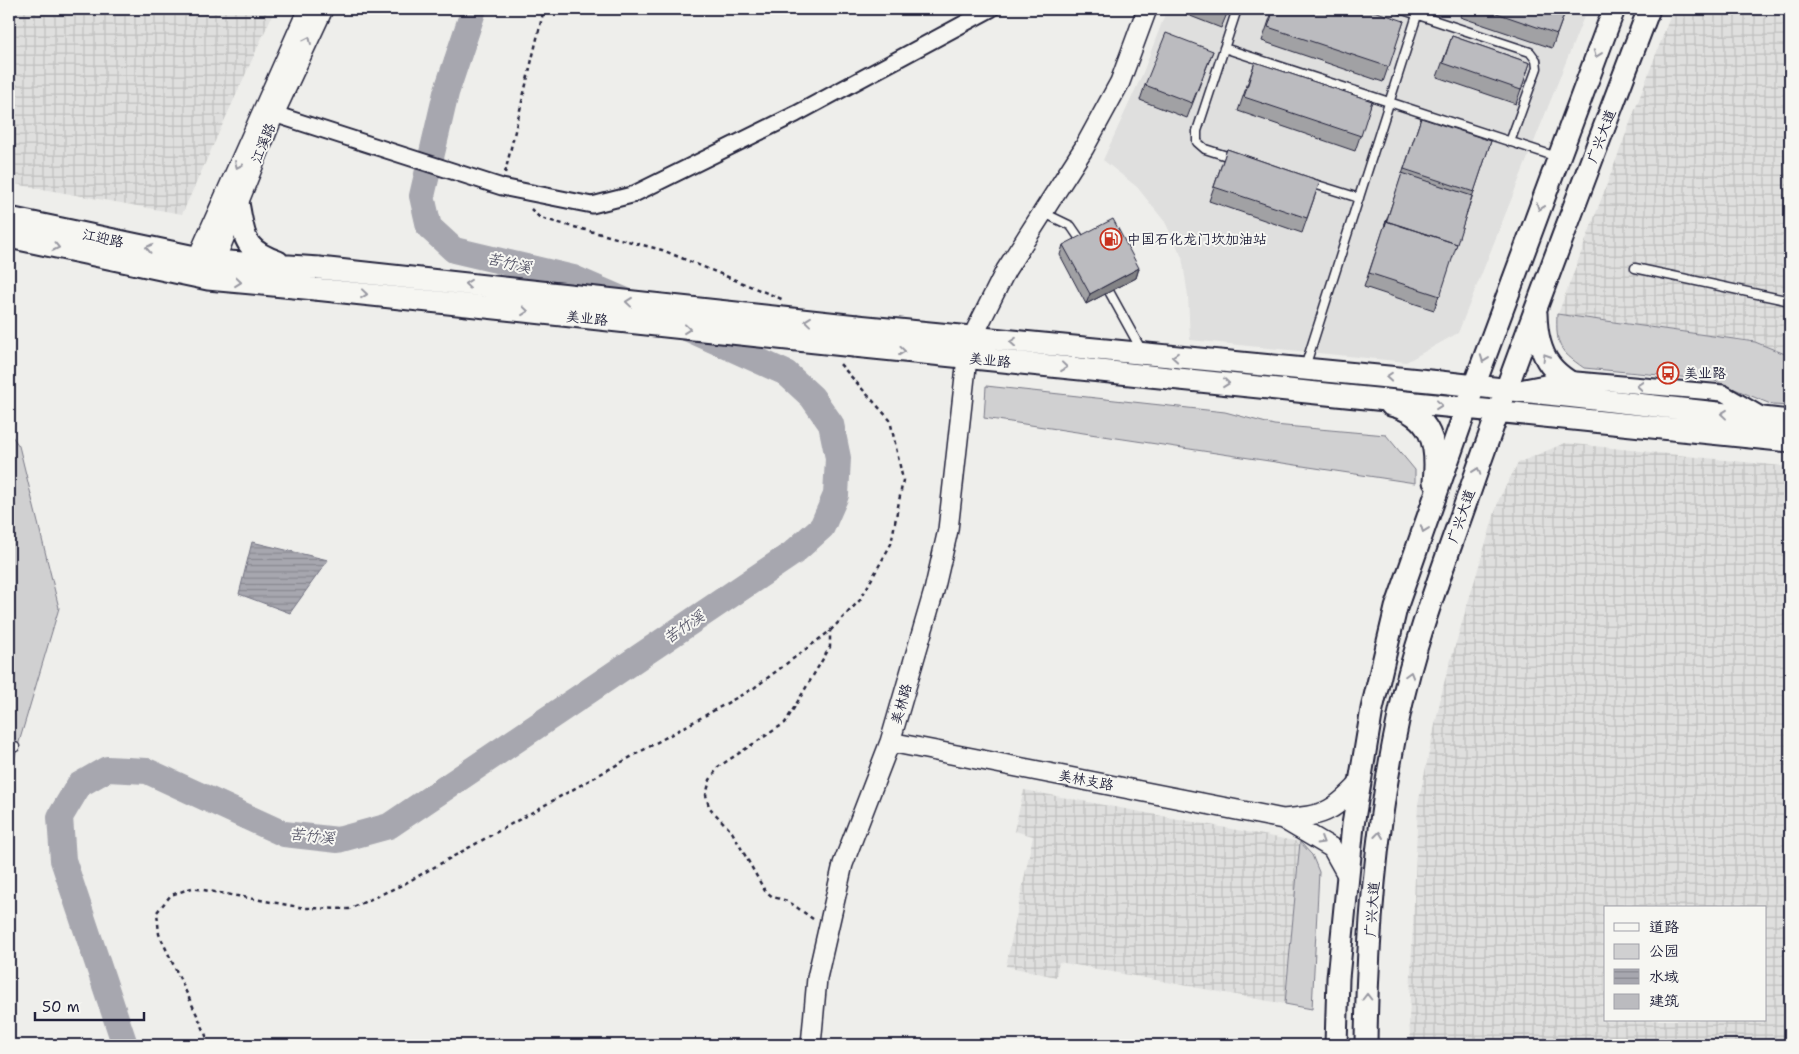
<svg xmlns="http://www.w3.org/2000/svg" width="1799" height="1054" viewBox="0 0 1799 1054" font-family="'Shantell Sans','LXGW WenKai TC',sans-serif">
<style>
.built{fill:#dfdfde}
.industrial{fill:url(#industrial-grid);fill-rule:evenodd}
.green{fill:#d0d0d1;stroke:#797986}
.water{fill:url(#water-rules);stroke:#727281}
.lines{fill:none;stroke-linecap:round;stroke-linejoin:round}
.river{stroke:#a7a7af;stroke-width:26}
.service-casing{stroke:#22223b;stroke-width:11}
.minor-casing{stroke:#22223b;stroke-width:19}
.tertiary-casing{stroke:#22223b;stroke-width:22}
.secondary-casing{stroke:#22223b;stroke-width:25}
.path{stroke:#22223b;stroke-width:2.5;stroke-dasharray:4 4;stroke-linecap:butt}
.service{stroke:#f6f6f2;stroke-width:8}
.minor{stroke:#f6f6f2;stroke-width:15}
.tertiary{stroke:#f6f6f2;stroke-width:19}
.secondary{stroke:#f6f6f2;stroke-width:21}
.secondary-bridge-casing{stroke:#22223b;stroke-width:25;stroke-linecap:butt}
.secondary-bridge{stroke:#f6f6f2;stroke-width:21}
.wall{fill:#a1a1a4;stroke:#22223b}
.shaded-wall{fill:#838386;stroke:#22223b}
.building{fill:#bbbbbf;stroke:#22223b}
.oneway{stroke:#9797a0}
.labels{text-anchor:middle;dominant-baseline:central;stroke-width:4;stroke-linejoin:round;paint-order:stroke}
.street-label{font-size:14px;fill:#22223b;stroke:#f6f6f2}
.poi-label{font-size:14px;fill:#22223b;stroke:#f6f6f2;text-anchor:start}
.water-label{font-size:15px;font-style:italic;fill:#575769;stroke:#f6f6f2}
</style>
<defs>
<pattern id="industrial-grid" width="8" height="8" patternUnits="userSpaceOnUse" patternTransform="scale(1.25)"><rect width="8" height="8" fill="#dfdfde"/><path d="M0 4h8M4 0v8" fill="none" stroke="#bfbfbf"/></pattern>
<pattern id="water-rules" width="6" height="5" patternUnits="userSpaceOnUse" patternTransform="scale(1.25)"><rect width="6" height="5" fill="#a7a7af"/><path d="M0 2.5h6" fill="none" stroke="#888890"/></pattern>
</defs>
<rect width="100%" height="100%" fill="#eeeeeb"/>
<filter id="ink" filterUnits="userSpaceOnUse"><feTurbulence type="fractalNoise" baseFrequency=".02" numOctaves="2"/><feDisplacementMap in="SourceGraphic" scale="10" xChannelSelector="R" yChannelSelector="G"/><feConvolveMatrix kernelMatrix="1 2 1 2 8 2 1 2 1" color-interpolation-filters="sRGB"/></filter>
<g filter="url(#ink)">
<path class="built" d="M 1167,9 L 1587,9 L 1458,333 L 1406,362 L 1190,340 L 1188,296 L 1182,257 L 1165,222 L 1137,187 L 1103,160 L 1142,75 Z"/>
<path class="industrial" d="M 9,9 L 275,9 L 182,214 L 9,183 Z
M 1673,9 L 1790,9 L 1790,356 L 1755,342 L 1558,314 Z
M 1565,443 L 1790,467 L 1790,1045 L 1411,1045 L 1409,1022 L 1418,804 L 1444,683 L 1499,499 L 1518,463 ZM 1605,908 L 1765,908 L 1765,1020 L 1605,1020 Z
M 1024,790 L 1300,842 L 1285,1004 L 1059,962 L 1056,977 L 1006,966 L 1033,836 L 1014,831 Z"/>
<path class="green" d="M 1557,314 L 1755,342 L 1790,356 L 1790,406 L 1773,405 L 1713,380 L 1584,368 C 1558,350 1556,345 1557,314 Z
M 986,386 L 1225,412 L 1274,425 L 1386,435 L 1415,470 L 1415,483 L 984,418 Z
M 9,432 L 19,446 L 59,608 L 9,776 Z
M 1300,842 L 1312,855 L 1319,872 L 1312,1009 L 1285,1004 Z"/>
<path class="water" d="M 252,542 L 328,560 L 290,613 L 239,594 Z"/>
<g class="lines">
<path class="river" d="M 474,9 L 446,93 L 422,196 L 429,227 L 454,250 L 573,278 L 626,301
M 125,1045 L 63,860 L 60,817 L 79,785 L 107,769 L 147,771 L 284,834 L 338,840 L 389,826 L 793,553 L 822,527 L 836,495 L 838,458 L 831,424 L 812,397 L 786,373 L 684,327"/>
<g class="service-casing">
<path id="service" d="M 1400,9 L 1530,52 L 1536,60 L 1537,68 L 1510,142
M 1224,48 L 1557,157
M 1233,158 L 1205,149 L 1197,142 L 1197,131 L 1237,9
M 1311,183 L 1359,198
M 1042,212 L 1071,226 L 1084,245
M 1635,268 L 1790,301
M 1105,284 L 1142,351
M 1305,367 L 1419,9
M 9,746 L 15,747"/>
</g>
<g class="minor-casing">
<path id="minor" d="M 274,114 L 502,187 L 592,205 L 632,195 L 796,114 L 991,9
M 1524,387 L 1565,379 L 1723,393 L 1761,415"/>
</g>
<g class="tertiary-casing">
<path id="tertiary" d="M 192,270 L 308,9
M 210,273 L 274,114 L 323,9
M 972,338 L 1006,270 L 1084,148 L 1120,82 L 1147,9
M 890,742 L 1283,819 C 1323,815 1331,814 1359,784
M 1283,819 L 1332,848 L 1347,875
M 811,1045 L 817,978 L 843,864 L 890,742 L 934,591 L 948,530 L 967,358"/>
</g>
<g class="secondary-casing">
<path id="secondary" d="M 238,203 C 245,238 242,249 278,262
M 9,218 L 214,261 L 319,268
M 9,237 L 208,279 L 315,289
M 1536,313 C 1537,360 1553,377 1595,395
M 857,326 L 1440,382 L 1790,421
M 854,346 L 1790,441
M 1391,405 C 1432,415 1438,445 1434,482
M 1336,1045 L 1338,978 L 1353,825 L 1372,709 L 1396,608 L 1474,386 L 1614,9
M 1366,1045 C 1367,935 1376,824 1399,716 C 1415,638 1445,563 1471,488 C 1527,327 1589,168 1649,9"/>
</g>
<path class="path" d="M 505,173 L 544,9
M 531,209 L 540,218 L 662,250 L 784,300
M 813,919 L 788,901 L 773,897 L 765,891 L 732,832 L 709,807 L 706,795 L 710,780 L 718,767 L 785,723 L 830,647 L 830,631
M 209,1045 L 204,1030 L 159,934 L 157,912 L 171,895 L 192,888 L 305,908 L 349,909 L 404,884 L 754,688 L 830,631 L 860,600 L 891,544 L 903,480 L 890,420 L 839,363"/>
<use href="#service" class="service"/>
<use href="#minor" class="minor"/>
<use href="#tertiary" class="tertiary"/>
<use href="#secondary" class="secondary"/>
<g class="secondary-bridge-casing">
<path id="secondary-bridge" d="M 319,268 L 857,326
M 315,289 L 854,346"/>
</g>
<use href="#secondary-bridge" class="secondary-bridge"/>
</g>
<path class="wall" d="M 1175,9 L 1229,9 L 1221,28 L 1175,10 Z
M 1273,9 L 1404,21 L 1383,82 L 1262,41 Z
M 1463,9 L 1566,9 L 1552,48 L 1460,17 Z
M 1452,36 L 1530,63 L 1516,104 L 1437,77 Z
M 1213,51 L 1187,118 L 1140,100 L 1145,85 Z
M 1255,62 L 1372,101 L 1355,151 L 1238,111 Z
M 1421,118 L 1491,141 L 1434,310 L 1364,287 Z
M 1227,149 L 1320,181 L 1302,233 L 1209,201 Z
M 1063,245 L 1139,268 L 1136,278 L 1086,304 L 1060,255 Z"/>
<path class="shaded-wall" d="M 1139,268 L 1136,278 L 1086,304 L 1090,294 Z"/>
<path class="building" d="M 1214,9 L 1229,9 L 1227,14 Z
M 1274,9 L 1368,9 L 1404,21 L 1389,67 L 1268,27 Z
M 1485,9 L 1566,9 L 1557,34 Z
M 1166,33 L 1213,51 L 1192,103 L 1145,85 Z
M 1452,36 L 1530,63 L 1521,90 L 1443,63 Z
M 1255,62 L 1372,101 L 1361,136 L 1244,97 Z
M 1421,118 L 1491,141 L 1474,192 L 1404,169 Z
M 1227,149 L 1320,181 L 1307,218 L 1214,187 Z
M 1402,173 L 1472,196 L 1457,244 L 1386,221 L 1385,226 Z
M 1113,219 L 1139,268 L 1090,294 L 1063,245 Z
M 1386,221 L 1457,244 L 1440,296 L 1369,273 Z"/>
<defs><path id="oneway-chevron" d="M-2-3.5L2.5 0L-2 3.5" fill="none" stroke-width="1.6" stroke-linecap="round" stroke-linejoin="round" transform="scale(1.25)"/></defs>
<g class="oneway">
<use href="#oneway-chevron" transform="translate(308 40) rotate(-65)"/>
<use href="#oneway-chevron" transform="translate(1597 54) rotate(110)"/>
<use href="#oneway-chevron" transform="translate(238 165) rotate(114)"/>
<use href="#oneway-chevron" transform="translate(1540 207) rotate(110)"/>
<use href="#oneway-chevron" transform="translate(56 247) rotate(12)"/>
<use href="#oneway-chevron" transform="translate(149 248) rotate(-168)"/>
<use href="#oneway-chevron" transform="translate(238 282) rotate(6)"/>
<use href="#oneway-chevron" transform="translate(468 284) rotate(-174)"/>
<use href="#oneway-chevron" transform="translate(364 294) rotate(6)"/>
<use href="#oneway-chevron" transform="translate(629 302) rotate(-174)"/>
<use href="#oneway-chevron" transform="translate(525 311) rotate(6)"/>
<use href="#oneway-chevron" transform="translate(808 321) rotate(-174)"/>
<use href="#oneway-chevron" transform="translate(687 329) rotate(6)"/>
<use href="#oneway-chevron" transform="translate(1013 342) rotate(-175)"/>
<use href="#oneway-chevron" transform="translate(902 351) rotate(6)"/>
<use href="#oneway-chevron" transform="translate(1175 357) rotate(-175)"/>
<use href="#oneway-chevron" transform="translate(1546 357) rotate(-122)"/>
<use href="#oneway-chevron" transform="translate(1484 359) rotate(110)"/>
<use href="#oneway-chevron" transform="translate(1064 367) rotate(6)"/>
<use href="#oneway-chevron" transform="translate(1389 377) rotate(-175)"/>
<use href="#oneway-chevron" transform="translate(1226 383) rotate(6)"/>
<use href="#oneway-chevron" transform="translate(1640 386) rotate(-175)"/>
<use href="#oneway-chevron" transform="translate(1439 405) rotate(6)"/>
<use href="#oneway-chevron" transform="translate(1724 414) rotate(-174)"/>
<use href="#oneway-chevron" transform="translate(1477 471) rotate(-71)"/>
<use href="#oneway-chevron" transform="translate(1424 529) rotate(110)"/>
<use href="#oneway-chevron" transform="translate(1410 675) rotate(-74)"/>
<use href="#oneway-chevron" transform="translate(1379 835) rotate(-83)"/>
<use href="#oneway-chevron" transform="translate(1321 841) rotate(31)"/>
<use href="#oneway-chevron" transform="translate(1367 997) rotate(-90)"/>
</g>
</g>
<defs>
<g id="fuel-ring" transform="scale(1.125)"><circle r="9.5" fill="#f6f6f2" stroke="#c8321e" stroke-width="1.5"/><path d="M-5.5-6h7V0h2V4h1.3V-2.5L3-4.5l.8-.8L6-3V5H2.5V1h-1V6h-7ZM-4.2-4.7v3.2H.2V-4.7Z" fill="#c8321e"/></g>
<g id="bus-ring" transform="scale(1.125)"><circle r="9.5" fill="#f6f6f2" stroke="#c8321e" stroke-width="1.5"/><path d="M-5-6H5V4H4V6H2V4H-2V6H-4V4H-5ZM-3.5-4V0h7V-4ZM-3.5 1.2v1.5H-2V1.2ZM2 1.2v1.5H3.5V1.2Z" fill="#c8321e"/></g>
</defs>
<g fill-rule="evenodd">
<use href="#fuel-ring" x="1111" y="239"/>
<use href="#bus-ring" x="1668" y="373"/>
</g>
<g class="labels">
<g class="street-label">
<text transform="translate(1601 136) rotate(-69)">广兴大道</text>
<text transform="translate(263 143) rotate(-68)">江溪路</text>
<text transform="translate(103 238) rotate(12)">江迎路</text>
<text transform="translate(587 318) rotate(6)">美业路</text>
<text transform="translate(990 360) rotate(6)">美业路</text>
<text transform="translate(1461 516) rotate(-71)">广兴大道</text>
<text transform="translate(901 704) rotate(-74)">美林路</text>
<text transform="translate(1086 780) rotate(11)">美林支路</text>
<text transform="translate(1372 909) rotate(-86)">广兴大道</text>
</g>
<g class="poi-label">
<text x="1127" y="239">中国石化龙门坎加油站</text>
<text x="1684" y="373">美业路</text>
</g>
<g class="water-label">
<text transform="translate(509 263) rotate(13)">苦竹溪</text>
<text transform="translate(684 627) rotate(-34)">苦竹溪</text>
<text transform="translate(312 836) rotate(6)">苦竹溪</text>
</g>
</g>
<rect width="1799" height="1054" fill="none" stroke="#f6f6f2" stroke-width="30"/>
<rect x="15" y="15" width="1769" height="1024" fill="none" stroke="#22223b" stroke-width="2" filter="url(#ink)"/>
<rect x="1604" y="906" width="162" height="115" fill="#f6f6f2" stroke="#a1a1a9"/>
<rect x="1614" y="923" width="25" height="8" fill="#f6f6f2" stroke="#a1a1a9"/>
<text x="1649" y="932" font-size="15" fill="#22223b">道路</text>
<rect x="1614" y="944" width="25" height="15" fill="#d0d0d1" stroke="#a1a1a9"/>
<text x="1649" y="956" font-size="15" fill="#22223b">公园</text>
<rect x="1614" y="969" width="25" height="15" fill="url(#water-rules)" stroke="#a1a1a9"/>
<text x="1649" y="982" font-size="15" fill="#22223b">水域</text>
<rect x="1614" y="994" width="25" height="15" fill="#bbbbbf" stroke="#a1a1a9"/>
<text x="1649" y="1006" font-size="15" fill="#22223b">建筑</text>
<path d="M35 1012v8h109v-8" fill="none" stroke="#22223b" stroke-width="2.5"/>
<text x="42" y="1012" font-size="15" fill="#22223b" stroke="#f6f6f2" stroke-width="4" paint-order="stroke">50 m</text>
</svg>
